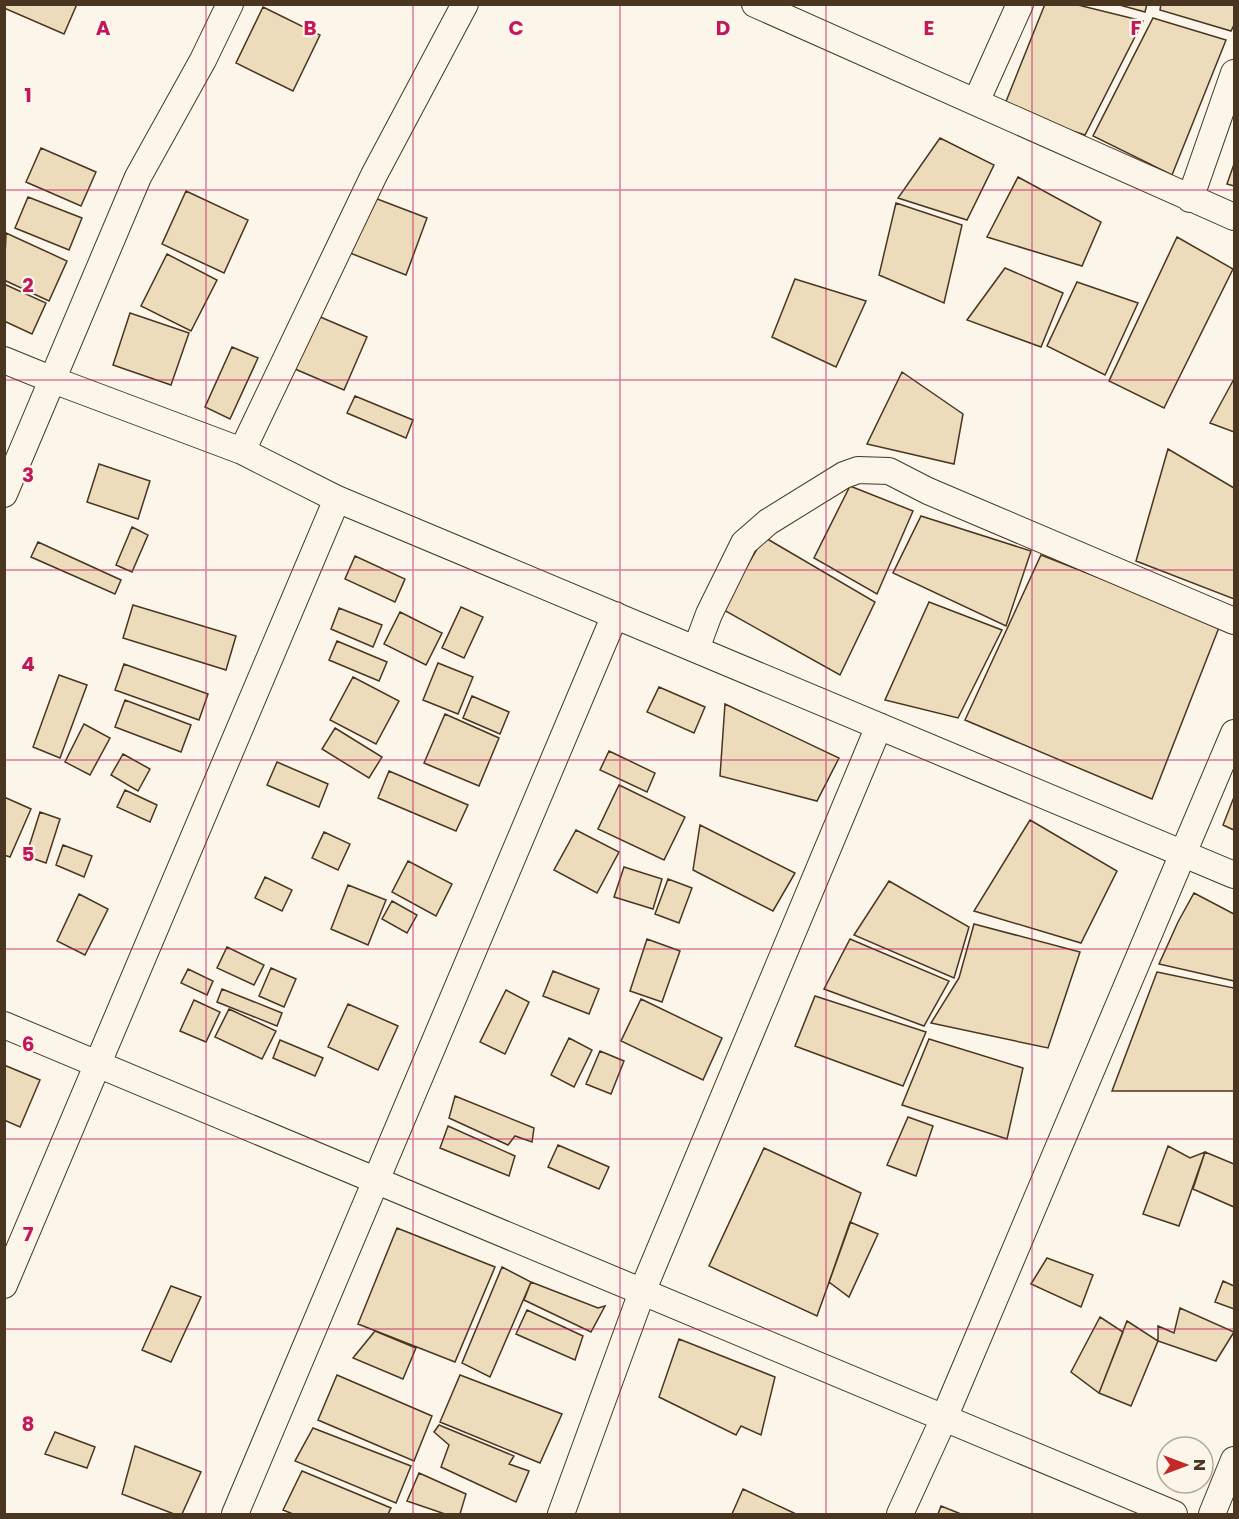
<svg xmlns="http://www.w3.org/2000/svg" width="1239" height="1519" viewBox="0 0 1239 1519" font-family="Poppins,sans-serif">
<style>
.building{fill:#ecdcbc;stroke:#4a3520;stroke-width:1.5}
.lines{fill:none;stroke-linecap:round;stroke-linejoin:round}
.minor-casing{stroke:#4a3520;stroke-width:28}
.minor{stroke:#fbf6e9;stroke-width:26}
.grid{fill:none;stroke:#c2185b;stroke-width:1.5;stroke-opacity:0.55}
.grid-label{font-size:20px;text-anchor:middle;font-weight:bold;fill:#c2185b;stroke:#fbf6e9;stroke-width:4.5;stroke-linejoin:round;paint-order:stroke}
</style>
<rect width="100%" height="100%" fill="#fbf6e9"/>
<path class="building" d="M 4,4 L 77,4 L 64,34 L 4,8 Z
M 1045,4 L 1074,4 L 1143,21 L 1085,135 L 1003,109 Z
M 1116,4 L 1147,4 L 1145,12 Z
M 1161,4 L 1234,4 L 1234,25 L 1231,31 L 1160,10 Z
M 263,7 L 320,35 L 293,91 L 236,63 Z
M 1153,18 L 1226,40 L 1172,175 L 1093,136 Z
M 940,138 L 994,165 L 967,220 L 898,198 Z
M 41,148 L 96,172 L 81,206 L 26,182 Z
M 1234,164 L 1234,186 L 1227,184 Z
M 1018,177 L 1101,222 L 1082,266 L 987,237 Z
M 186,191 L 248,220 L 224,273 L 162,244 Z
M 28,197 L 82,218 L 69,250 L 15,228 Z
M 372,197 L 427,218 L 406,275 L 350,253 Z
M 896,203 L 962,225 L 944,303 L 879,275 Z
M 6,233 L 67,261 L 49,301 L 4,280 Z
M 1177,237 L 1233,269 L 1164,408 L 1109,381 Z
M 167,254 L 217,280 L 191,331 L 141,306 Z
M 1005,268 L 1063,293 L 1041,347 L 967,320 Z
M 795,279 L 866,301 L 836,367 L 772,337 Z
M 1077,282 L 1138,303 L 1105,375 L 1047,346 Z
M 4,284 L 46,303 L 32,334 L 4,321 Z
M 130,313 L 189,333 L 171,385 L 113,365 Z
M 318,316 L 367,337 L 344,390 L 295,369 Z
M 232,347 L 258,358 L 230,419 L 205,407 Z
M 902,372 L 963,414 L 954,464 L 867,444 Z
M 1234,379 L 1234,432 L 1210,423 Z
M 355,396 L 413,420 L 406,438 L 347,413 Z
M 1168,449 L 1234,488 L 1234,599 L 1136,561 Z
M 99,464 L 150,481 L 138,519 L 87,502 Z
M 850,486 L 913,511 L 877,594 L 814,558 Z
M 921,516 L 1031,551 L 1006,626 L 893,573 Z
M 132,527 L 148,535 L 132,572 L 116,565 Z
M 764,537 L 875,602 L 840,675 L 722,609 Z
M 38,542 L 121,580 L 115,594 L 31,557 Z
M 1041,555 L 1220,625 L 1152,799 L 965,720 Z
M 355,556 L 405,579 L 395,602 L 345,579 Z
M 929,602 L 1002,630 L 958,718 L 885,700 Z
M 133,605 L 236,636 L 226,670 L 123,638 Z
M 461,607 L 483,617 L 464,658 L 442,648 Z
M 339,608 L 382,625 L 373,647 L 331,629 Z
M 400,612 L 442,633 L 426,665 L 384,644 Z
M 337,641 L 387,662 L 379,681 L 329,660 Z
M 438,663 L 473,677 L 458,714 L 423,700 Z
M 124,664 L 208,694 L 199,720 L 115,690 Z
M 59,675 L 87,685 L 60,758 L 33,747 Z
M 353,677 L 399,701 L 376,744 L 330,720 Z
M 659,687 L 705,707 L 694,733 L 647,712 Z
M 472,696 L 509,712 L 500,734 L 463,718 Z
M 125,700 L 191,725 L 181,752 L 115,727 Z
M 725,704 L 839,758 L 817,801 L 720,776 Z
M 445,714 L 499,738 L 479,786 L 424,763 Z
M 84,724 L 110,738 L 90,775 L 65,762 Z
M 335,728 L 382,757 L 369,778 L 322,749 Z
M 609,751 L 655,773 L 647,792 L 600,770 Z
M 123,754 L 150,769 L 138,791 L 111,775 Z
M 277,762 L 328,784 L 319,807 L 267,785 Z
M 389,771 L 468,805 L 456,831 L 378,798 Z
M 619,785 L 685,817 L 664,860 L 598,829 Z
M 125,790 L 157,805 L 150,822 L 117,807 Z
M 4,797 L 31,809 L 10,857 L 4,855 Z
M 1234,797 L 1234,830 L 1223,825 Z
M 40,812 L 60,819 L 46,863 L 26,856 Z
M 1030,820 L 1117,871 L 1081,943 L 974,911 Z
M 700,825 L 795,873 L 773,911 L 693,870 Z
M 576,830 L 619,852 L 597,893 L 554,870 Z
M 324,832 L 350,844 L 338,870 L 312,858 Z
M 63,845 L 92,856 L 84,877 L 56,865 Z
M 408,861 L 452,884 L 436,916 L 392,892 Z
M 624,867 L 662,879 L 653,909 L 614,897 Z
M 265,877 L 292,890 L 282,911 L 255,898 Z
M 668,879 L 692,888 L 679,923 L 655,914 Z
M 889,881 L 969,927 L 954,978 L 854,935 Z
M 348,885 L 386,900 L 368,945 L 331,929 Z
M 1194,893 L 1234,914 L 1234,981 L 1159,964 L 1178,922 Z
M 79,894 L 108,909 L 85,955 L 57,941 Z
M 392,901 L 417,915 L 407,933 L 382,919 Z
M 974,924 L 1080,952 L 1048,1048 L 931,1023 L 959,978 Z
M 647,939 L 680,951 L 662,1002 L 630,991 Z
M 850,939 L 949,981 L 924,1026 L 824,989 Z
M 227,947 L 264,965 L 254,985 L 217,968 Z
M 271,968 L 296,979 L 284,1007 L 259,996 Z
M 188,969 L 213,981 L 207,995 L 181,983 Z
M 553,971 L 599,989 L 589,1014 L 543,996 Z
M 1157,972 L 1234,988 L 1234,1091 L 1112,1091 Z
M 222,989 L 282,1013 L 277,1026 L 217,1002 Z
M 506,990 L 529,1002 L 505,1054 L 480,1042 Z
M 815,996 L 926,1032 L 903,1086 L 795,1046 Z
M 641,999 L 722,1038 L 703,1080 L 621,1041 Z
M 194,1000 L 220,1012 L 206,1042 L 180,1031 Z
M 348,1004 L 398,1026 L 378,1070 L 328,1047 Z
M 229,1009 L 276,1031 L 262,1059 L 215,1037 Z
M 569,1038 L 592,1050 L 574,1087 L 551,1075 Z
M 929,1039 L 1023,1068 L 1007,1139 L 902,1105 Z
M 280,1040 L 323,1058 L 315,1076 L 273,1058 Z
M 600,1051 L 624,1061 L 611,1094 L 586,1084 Z
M 4,1065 L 40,1080 L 20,1127 L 4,1120 Z
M 455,1096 L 534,1128 L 532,1142 L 515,1136 L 508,1145 L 449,1118 Z
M 908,1117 L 933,1126 L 916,1176 L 887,1165 Z
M 448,1126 L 515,1156 L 509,1176 L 440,1148 Z
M 558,1145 L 609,1167 L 599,1189 L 548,1167 Z
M 1168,1146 L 1190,1158 L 1205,1152 L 1179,1226 L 1143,1214 Z
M 764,1148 L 861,1193 L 817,1316 L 709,1266 Z
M 1205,1152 L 1234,1164 L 1234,1207 L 1193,1189 Z
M 850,1222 L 878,1234 L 849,1297 L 829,1282 Z
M 397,1228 L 495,1267 L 455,1362 L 358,1324 Z
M 1047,1258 L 1093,1275 L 1081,1307 L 1031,1284 Z
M 502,1267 L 531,1282 L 490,1377 L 462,1363 Z
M 1223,1281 L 1234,1286 L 1234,1309 L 1215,1302 Z
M 531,1282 L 598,1308 L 605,1306 L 591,1332 L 524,1300 Z
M 171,1286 L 201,1297 L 171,1362 L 142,1350 Z
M 1180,1308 L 1234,1332 L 1216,1361 L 1158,1341 L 1158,1326 L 1174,1333 Z
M 527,1310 L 583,1336 L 575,1360 L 516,1334 Z
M 1100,1317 L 1123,1332 L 1099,1393 L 1071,1372 Z
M 1127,1321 L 1158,1341 L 1131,1406 L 1099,1393 Z
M 375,1331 L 416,1348 L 403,1379 L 353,1358 Z
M 679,1339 L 775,1377 L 761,1435 L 741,1426 L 736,1435 L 659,1397 Z
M 337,1375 L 432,1416 L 414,1461 L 318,1420 Z
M 460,1375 L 562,1414 L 540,1463 L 440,1422 Z
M 439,1425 L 514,1456 L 509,1464 L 529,1471 L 516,1502 L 441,1467 L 449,1445 L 434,1432 Z
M 313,1428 L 411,1466 L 396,1503 L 295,1461 Z
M 55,1432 L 95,1447 L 87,1468 L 45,1454 Z
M 135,1446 L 201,1472 L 182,1514 L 174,1514 L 122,1494 Z
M 302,1471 L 391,1508 L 388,1514 L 293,1514 L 283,1510 Z
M 419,1473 L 466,1494 L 460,1514 L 445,1514 L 407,1501 Z
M 743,1489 L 796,1514 L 732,1514 Z
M 941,1506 L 961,1514 L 938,1514 Z"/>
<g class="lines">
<g class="minor-casing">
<path id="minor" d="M 755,4 L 1234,217
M 976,102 L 1020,4
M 1190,199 L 1234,73
M 4,360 L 53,380 L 242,451 L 337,499 L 1234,875
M 242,451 L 374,175 L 465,4
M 4,494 L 138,177 L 203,60 L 230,4
M 696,649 L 709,614 L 744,543 L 768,522 L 844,475 L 858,470 L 889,471 L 928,491 L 1234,621
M 4,1025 L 1174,1514
M 4,1285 L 337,499
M 235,1514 L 615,615
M 561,1514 L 642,1292 L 879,726
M 900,1514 L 944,1418 L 1234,733
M 1212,1514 L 1234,1460"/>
</g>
<use href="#minor" class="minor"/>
</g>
<path class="grid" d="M 206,4 L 206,1514M 413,4 L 413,1514M 620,4 L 620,1514M 826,4 L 826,1514M 1032,4 L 1032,1514M 4,190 L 1234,190M 4,380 L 1234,380M 4,570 L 1234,570M 4,760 L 1234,760M 4,949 L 1234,949M 4,1139 L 1234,1139M 4,1329 L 1234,1329"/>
<g class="grid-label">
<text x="103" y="35">A</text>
<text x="310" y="35">B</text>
<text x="516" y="35">C</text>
<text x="723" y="35">D</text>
<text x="929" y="35">E</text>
<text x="1136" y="35">F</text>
<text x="28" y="102">1</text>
<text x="28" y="292">2</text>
<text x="28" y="482">3</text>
<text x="28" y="671">4</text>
<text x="28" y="861">5</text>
<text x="28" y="1051">6</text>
<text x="28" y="1241">7</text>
<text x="28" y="1431">8</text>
</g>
<rect width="1239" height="1519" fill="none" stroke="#4a3520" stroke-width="12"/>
<g transform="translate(1185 1465) rotate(90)"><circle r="28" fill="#fbf6e9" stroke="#b4a999" stroke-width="1.5"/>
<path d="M0-4.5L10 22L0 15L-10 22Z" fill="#c62828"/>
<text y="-9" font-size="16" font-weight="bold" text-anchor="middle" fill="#4a3520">N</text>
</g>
</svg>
